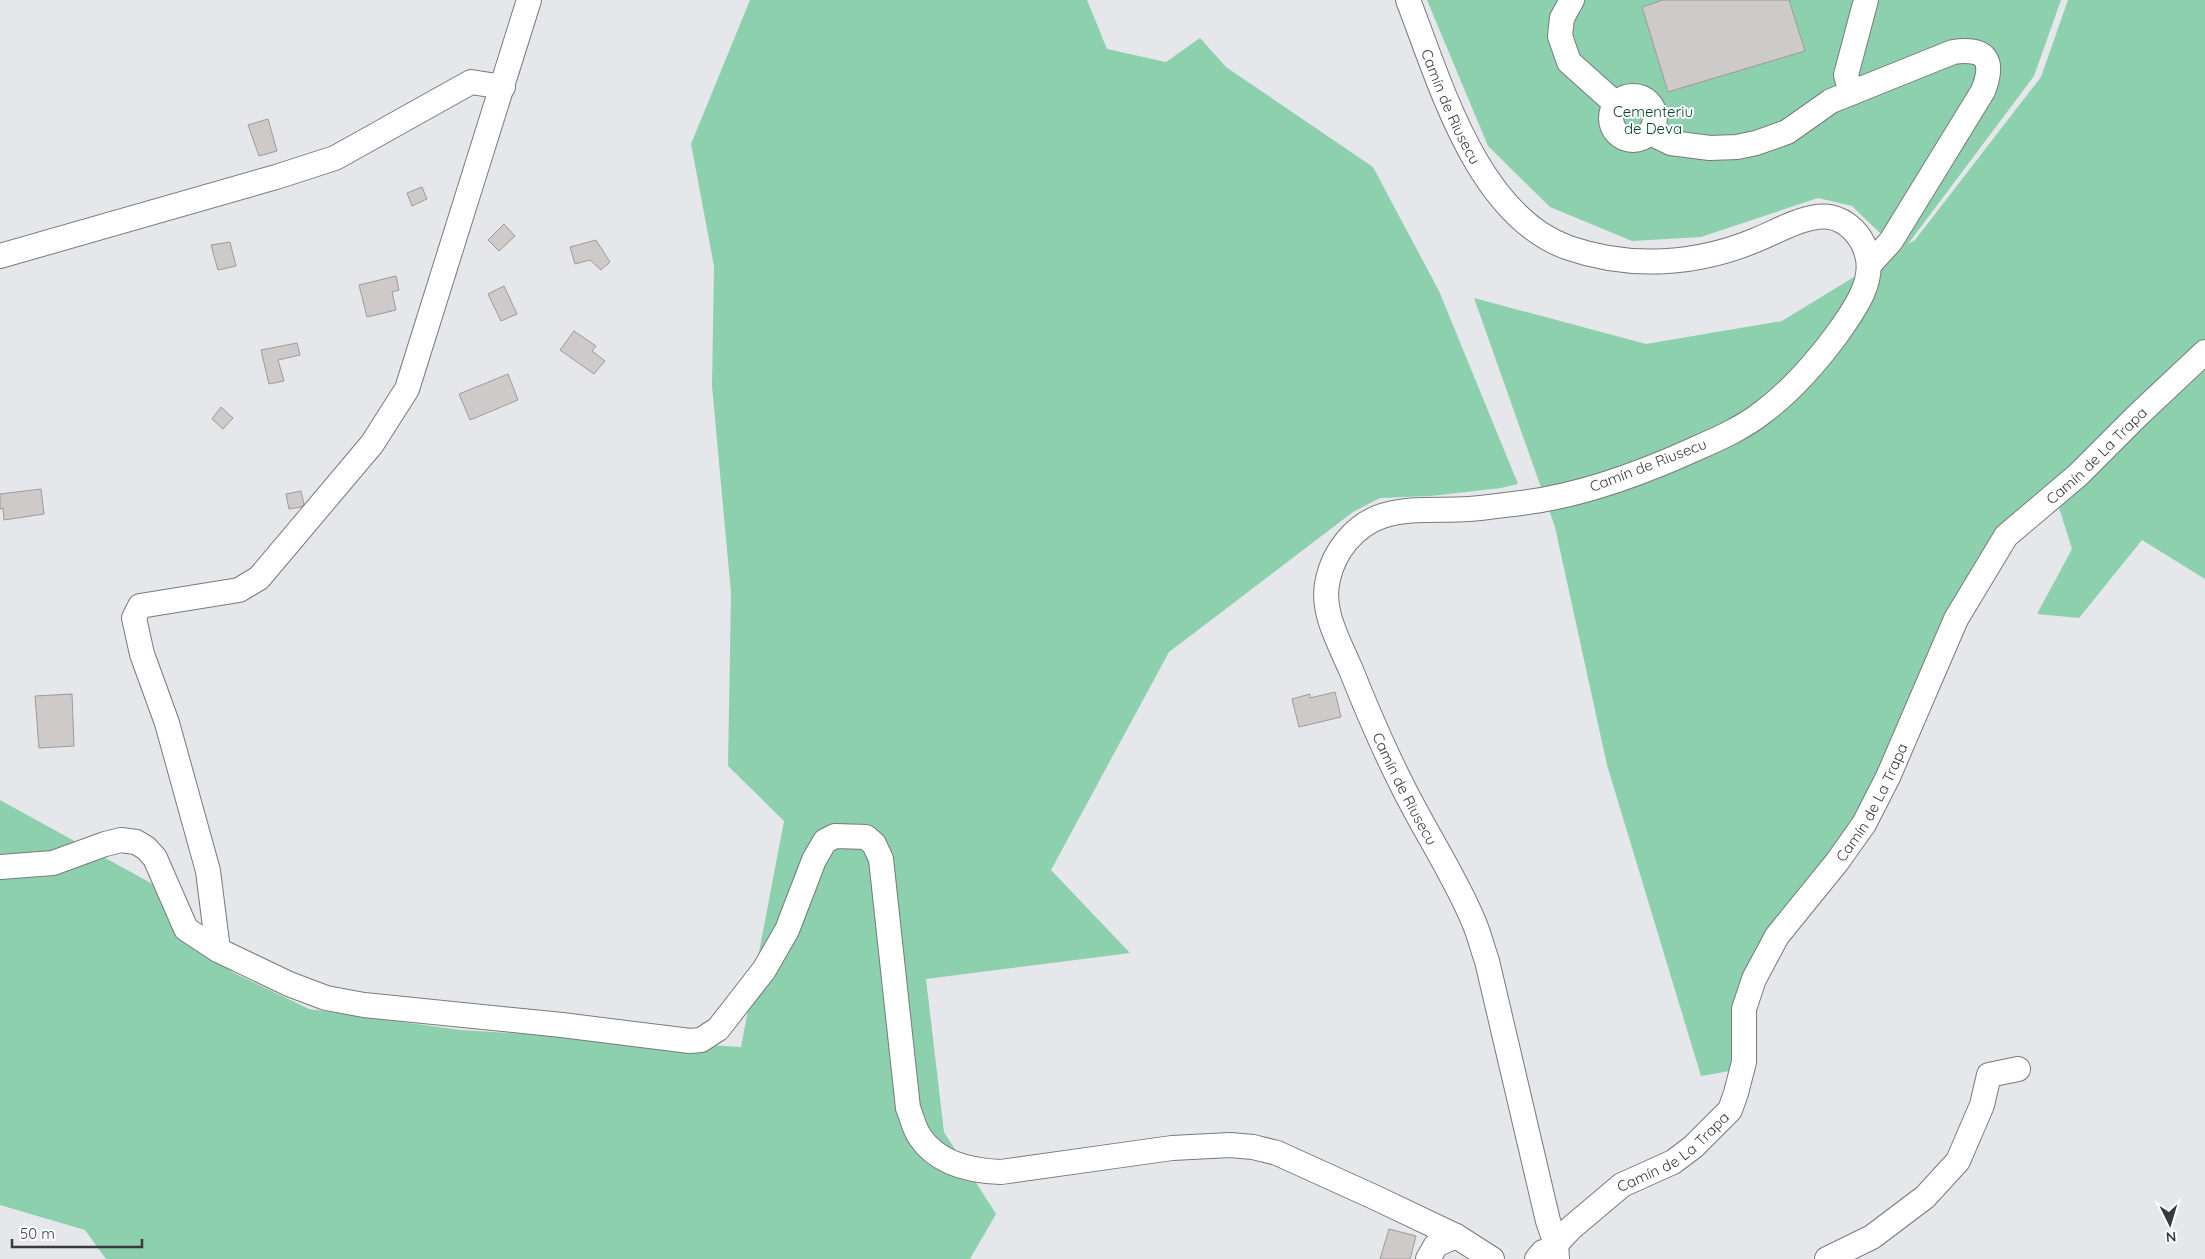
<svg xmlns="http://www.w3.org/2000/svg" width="2205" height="1259" viewBox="0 0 2205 1259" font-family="Quicksand,sans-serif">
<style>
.green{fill:#8cd0ad}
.building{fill:#cecac9;stroke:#9e9a99}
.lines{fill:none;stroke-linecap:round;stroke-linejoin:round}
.minor-casing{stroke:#787a7d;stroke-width:26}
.minor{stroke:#fff;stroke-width:24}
.labels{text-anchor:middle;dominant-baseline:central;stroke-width:4;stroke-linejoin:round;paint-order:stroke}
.street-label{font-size:15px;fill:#393a3b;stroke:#fff}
.park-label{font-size:15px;fill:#00432a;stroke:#fff}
</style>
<rect width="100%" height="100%" fill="#e5e7ea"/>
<path class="green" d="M 750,0 L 1087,0 L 1107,49 L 1166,62 L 1200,38 L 1226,67 L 1373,167 L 1439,291 L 1518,484 L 1501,488 L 1431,496 L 1380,498 L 1353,512 L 1169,652 L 1051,870 L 1130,953 L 926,979 L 944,1132 L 996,1214 L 970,1259 L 106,1259 L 85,1230 L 0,1205 L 0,800 L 167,892 L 232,972 L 309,1009 L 460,1030 L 741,1047 L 784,821 L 728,766 L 731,593 L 712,386 L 714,266 L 691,144 Z
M 1427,0 L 2061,0 L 2034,76 L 1908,244 L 1915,240 L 2041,77 L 2068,0 L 2205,0 L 2205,579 L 2142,540 L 2079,618 L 2037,614 L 2072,549 L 2056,498 L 2003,534 L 1867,809 L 1772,935 L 1730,1071 L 1701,1076 L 1607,765 L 1555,527 L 1474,298 L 1646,344 L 1782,321 L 1903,247 L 1879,232 L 1852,206 L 1818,198 L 1701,237 L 1632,241 L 1550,207 L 1488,146 Z"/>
<path class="building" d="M 1663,0 L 1789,0 L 1805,51 L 1668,92 L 1642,7 Z
M 268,119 L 277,151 L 259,156 L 248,125 Z
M 422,187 L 427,199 L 412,206 L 407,193 Z
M 504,224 L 515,236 L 499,251 L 488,240 Z
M 596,240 L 610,262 L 601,270 L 590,260 L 575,264 L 570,247 Z
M 230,242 L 236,266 L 218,270 L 211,245 Z
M 396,276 L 399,290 L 392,292 L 396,310 L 367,317 L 359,285 Z
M 504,286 L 517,314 L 501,321 L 488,294 Z
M 574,331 L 596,346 L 592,351 L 605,361 L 594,374 L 560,350 Z
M 297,343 L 300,355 L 278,360 L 284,381 L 269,384 L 261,350 Z
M 508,374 L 518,400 L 470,420 L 459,394 Z
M 221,407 L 233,418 L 223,429 L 212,419 Z
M 41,489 L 44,514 L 4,520 L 3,508 L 0,509 L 0,494 Z
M 301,491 L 304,504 L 301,507 L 289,509 L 286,494 Z
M 1335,692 L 1341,717 L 1299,727 L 1292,699 L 1310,694 L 1310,698 Z
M 72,694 L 74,746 L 39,748 L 35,696 Z
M 1389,1229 L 1416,1236 L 1410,1259 L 1380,1259 Z"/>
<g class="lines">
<g class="minor-casing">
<g id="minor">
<path id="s1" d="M 1408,0 C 1440,82 1477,216 1569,248 C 1630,269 1696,265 1756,240 C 1776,232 1808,213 1830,217 C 1847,220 1861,235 1866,251 C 1877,281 1852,313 1835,337 C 1814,365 1791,391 1763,412 C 1743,428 1718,439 1695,449 C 1640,474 1580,496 1521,503 C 1503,505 1486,508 1469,509 C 1441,511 1410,507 1382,516 C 1355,525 1334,551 1328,579 C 1320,610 1339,642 1351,670 C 1367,710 1384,750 1404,789 C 1426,833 1454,875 1473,920 C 1479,933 1482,947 1487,961 L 1548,1221 L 1556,1244 L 1557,1259"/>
<path d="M 1572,0 L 1562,18 L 1560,36 L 1569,62 L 1616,104"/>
<path d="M 1851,93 L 1846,75 L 1866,0"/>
<circle cx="1633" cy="118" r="22"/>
<path d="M 1650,133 L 1671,143 L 1710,148 L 1737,147 L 1756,143 L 1787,132 L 1831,101 L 1953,52 C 1987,47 1995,61 1983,91 L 1891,241 L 1870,264"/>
<path d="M 0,256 L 276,177 L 335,158 L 471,82 L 503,87"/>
<path d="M 0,867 L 53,863 L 105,844 L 121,840 L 136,842 L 146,848 L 155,858 L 186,929 L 218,950 L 289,984 L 326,998 L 364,1005 L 562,1025 L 690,1041 L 701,1040 L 718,1029 L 764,970 L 787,930 L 814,860 L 825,841 L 835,836 L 866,837 L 874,844 L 881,859 L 908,1108 C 912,1117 914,1129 920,1137 C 938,1164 971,1171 1001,1172 L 1172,1148 L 1230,1145 L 1253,1147 L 1277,1153 L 1374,1197 L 1456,1236 L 1492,1259"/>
<path d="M 218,950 L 208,871 L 167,723 L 142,654 L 134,618 L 140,606 L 239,590 L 259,578 L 372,444 L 407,389 L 529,0"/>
<path id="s2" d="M 1556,1244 L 1571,1228 L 1622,1185 L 1673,1162 L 1693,1147 L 1730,1110 L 1736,1093 L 1744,1062 L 1744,1009 L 1754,979 L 1777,936 L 1837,862 L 1864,824 L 1888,777 L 1956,619 L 2006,536 L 2078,475 L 2138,415 L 2205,352"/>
<path d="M 1428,1259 L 1436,1245 L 1456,1236"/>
<path d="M 1537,1259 L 1543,1252"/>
<path d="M 1827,1259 L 1872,1237 L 1925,1197 L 1958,1161 L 1982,1105 L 1989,1075 L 2018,1069"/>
</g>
</g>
<use href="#minor" class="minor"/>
</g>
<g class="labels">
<g class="street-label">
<text stroke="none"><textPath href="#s1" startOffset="115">Camín de Riusecu</textPath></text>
<text stroke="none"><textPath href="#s2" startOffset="990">Camín de La Trapa</textPath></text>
<text transform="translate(1648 465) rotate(-21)">Camín de Riusecu</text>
<text stroke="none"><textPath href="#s1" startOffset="1539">Camín de Riusecu</textPath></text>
<text stroke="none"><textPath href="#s2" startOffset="570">Camín de La Trapa</textPath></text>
<text stroke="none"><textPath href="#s2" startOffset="150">Camín de La Trapa</textPath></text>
</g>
<g class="park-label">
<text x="1653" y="111">Cementeriu<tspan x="1653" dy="17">de Deva</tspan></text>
</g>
</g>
<g transform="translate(2170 1224) rotate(175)" stroke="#ffffff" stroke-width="4" paint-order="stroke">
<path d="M0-4L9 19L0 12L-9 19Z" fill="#393a3b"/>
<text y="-8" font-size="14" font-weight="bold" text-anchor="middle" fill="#393a3b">N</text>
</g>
<path d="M12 1239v8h130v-8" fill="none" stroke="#393a3b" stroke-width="2.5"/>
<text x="20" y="1239" font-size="15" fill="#393a3b" stroke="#ffffff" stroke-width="4" paint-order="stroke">50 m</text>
</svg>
